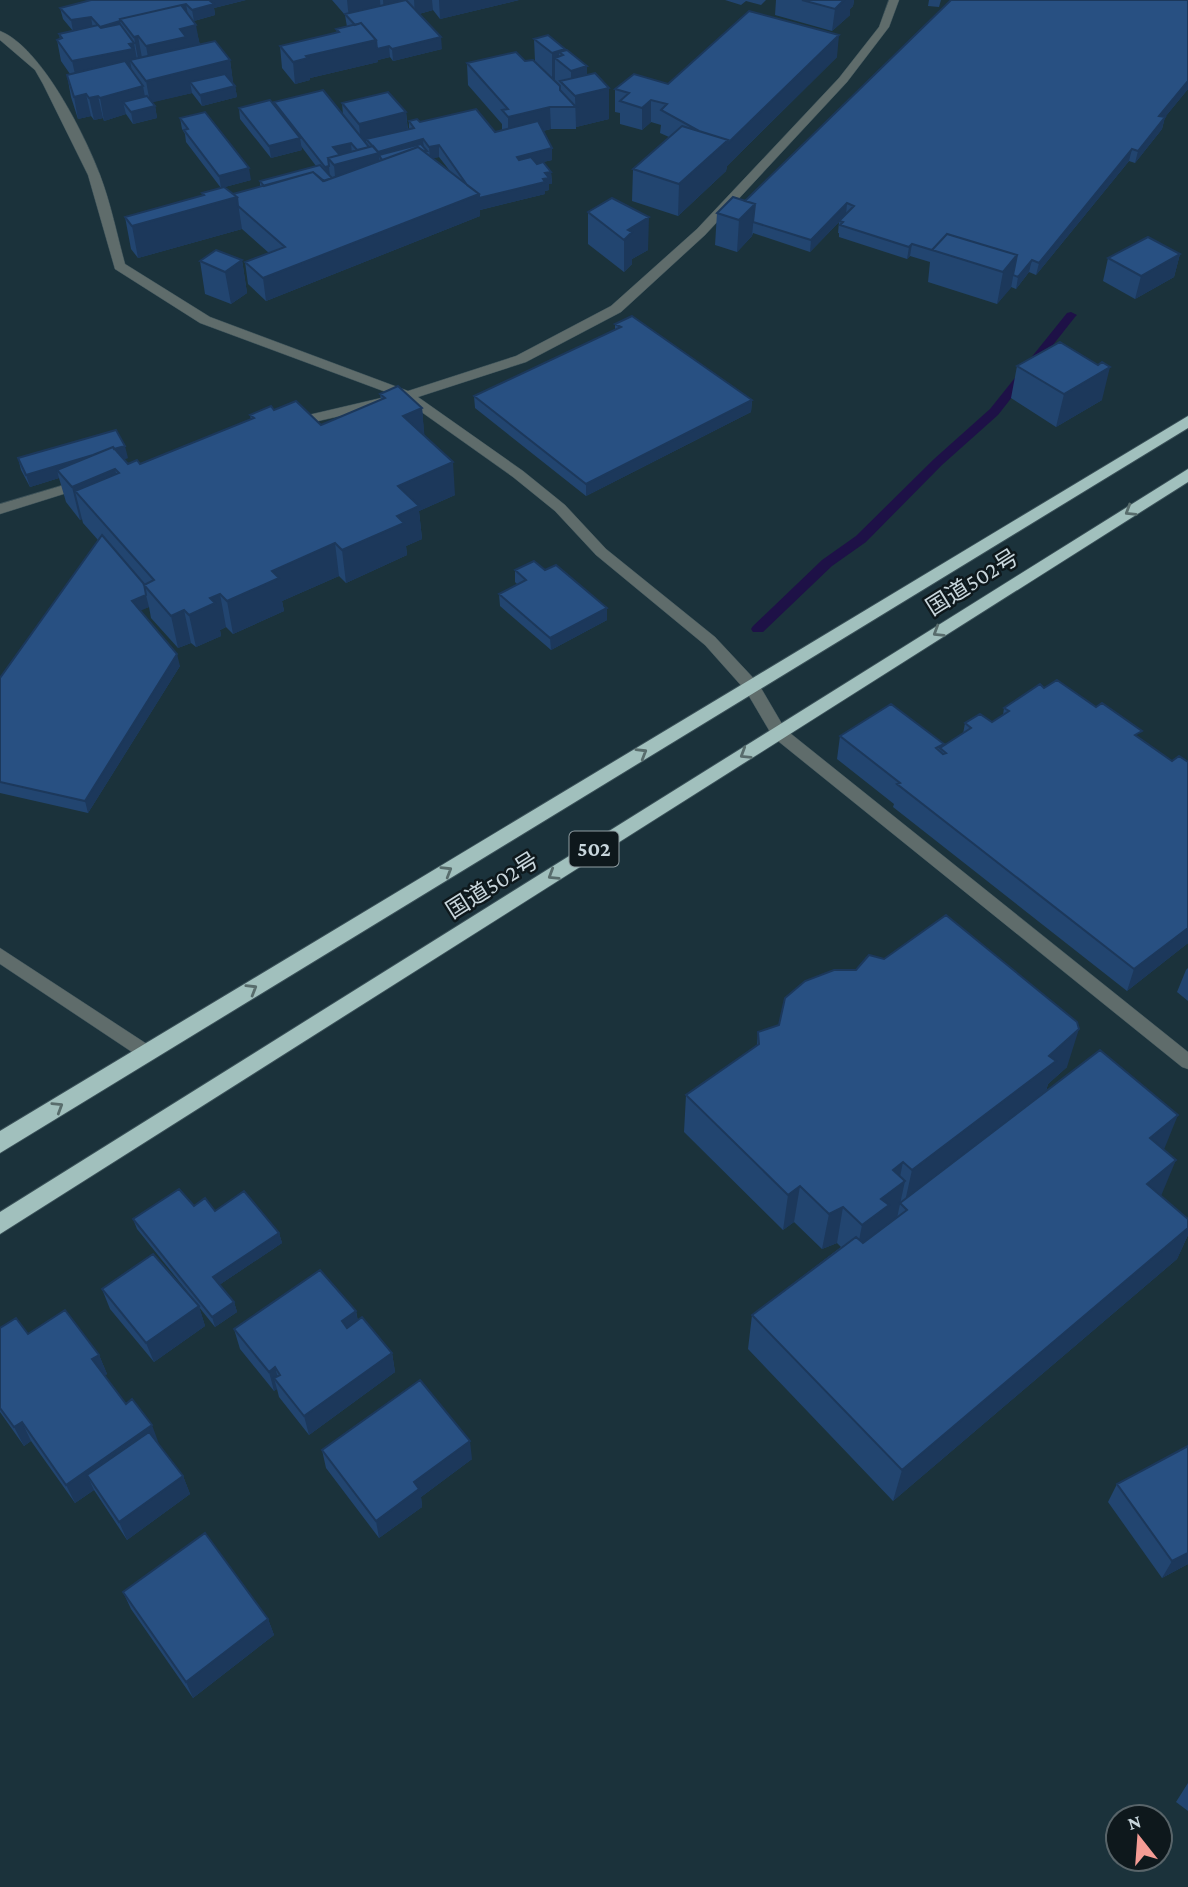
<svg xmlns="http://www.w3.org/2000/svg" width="1188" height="1887" viewBox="0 0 1188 1887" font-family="'Crimson Pro','Noto Sans JP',serif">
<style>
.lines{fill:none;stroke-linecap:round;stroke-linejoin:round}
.stream{fill:#1e1147;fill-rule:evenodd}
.minor-casing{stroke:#3a5058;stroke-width:1}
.highway-casing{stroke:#3a5058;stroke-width:2}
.minor{fill:#5f6c6b;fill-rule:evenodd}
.highway{fill:#a1c0bd;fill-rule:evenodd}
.wall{fill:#224570;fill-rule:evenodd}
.shaded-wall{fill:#1c385b}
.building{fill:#285082;stroke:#1c385b;stroke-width:2}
.oneway{stroke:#586c6c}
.labels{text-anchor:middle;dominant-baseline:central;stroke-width:5;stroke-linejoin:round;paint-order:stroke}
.shield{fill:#0e181c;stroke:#909da2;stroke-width:2}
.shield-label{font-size:21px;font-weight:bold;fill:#c8d6dc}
.street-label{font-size:23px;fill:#c8d6dc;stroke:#0e181c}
</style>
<rect width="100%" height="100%" fill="#1b323b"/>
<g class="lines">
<path class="stream" d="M 1071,312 L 1077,315 L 1075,317 L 998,415 L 942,465 L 866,542 L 832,566 L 763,632 L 753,632 L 751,629 L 753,626 L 822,560 L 856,536 L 934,459 L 990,409 L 1067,313 Z"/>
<g class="minor-casing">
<path id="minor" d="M 889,0 L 899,0 L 889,27 L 847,82 L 705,235 L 621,312 L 526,362 L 418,397 L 523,471 L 565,505 L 606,549 L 715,637 L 758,683 L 785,729 L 1188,1052 L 1188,1069 L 1182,1067 L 773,737 L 746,691 L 705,645 L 596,555 L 555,511 L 513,477 L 406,401 L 292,427 L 287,426 L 287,420 L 394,395 L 200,323 L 115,269 L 88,175 L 43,84 L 35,70 L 0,40 L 0,31 C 41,47 85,135 100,175 C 111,204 117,235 125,264 L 210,317 L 408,391 L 516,356 L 611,306 L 697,229 L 839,78 L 879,27 Z
M 84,479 L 89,480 L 89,486 L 0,514 L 0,504 Z
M 0,948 L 153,1048 L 156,1053 L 153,1058 L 147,1060 L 141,1058 L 0,964 Z"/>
</g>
<g class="highway-casing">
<path id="highway" d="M 1188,416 L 1188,428 L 0,1153 L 0,1131 Z
M 1188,469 L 1188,482 L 0,1234 L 0,1212 Z"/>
</g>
<use href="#minor" class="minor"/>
<use href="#highway" class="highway"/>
</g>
<path class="wall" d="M 246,0 L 214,8 L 215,15 L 194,21 L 200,45 L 230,60 L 233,83 L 235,86 L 237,97 L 202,106 L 192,93 L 152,102 L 155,106 L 157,118 L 133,124 L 126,114 L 104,121 L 103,118 L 94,120 L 91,116 L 78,119 L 71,97 L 67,75 L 70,74 L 61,61 L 57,40 L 60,39 L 59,34 L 73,31 L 63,19 L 60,8 Z
M 332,0 L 519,0 L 440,19 L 433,10 L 419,14 L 442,49 L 393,61 L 390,57 L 378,60 L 378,62 L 310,78 L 310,80 L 295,84 L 282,68 L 280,46 L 337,33 L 336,29 L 347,27 L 345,15 Z
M 725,0 L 766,0 L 761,5 L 746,1 L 741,5 Z
M 776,0 L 854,0 L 853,6 L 850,9 L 850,15 L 832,31 L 775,15 Z
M 929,0 L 941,0 L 939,7 L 928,6 Z
M 1188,0 L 1188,89 L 1165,117 L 1162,129 L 1135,163 L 1129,161 L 1036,275 L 1029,272 L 1016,289 L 1011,287 L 997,304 L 928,282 L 930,262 L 910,256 L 907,259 L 839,237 L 839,233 L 838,233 L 839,222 L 810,252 L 753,233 L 752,236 L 737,252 L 715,245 L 717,213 Z
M 534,39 L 565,50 L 587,75 L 609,119 L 576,127 L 576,129 L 551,129 L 543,131 L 552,148 L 552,160 L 543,162 L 551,172 L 552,184 L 549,184 L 549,190 L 545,191 L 545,194 L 480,210 L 480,216 L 266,301 L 248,284 L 245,262 L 269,253 L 242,229 L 138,258 L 131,249 L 125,217 L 203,195 L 202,193 L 233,194 L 260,187 L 260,181 L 316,166 L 301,146 L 302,150 L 271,158 L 240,119 L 239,108 L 275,107 L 274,102 L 343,115 L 342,103 L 406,112 L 408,130 L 409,129 L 409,121 L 495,132 L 502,130 L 502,124 L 468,85 L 467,63 L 535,61 ZM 439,157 L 450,171 L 433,158 Z
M 837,57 L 727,166 L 726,171 L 678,216 L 632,201 L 633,169 L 669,137 L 660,133 L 661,125 L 651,122 L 642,130 L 620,124 L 620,113 L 615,112 L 615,89 L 668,84 Z
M 180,118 L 251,180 L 221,188 L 186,142 L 185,134 L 182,129 Z
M 588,212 L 648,250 L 632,259 L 632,264 L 624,272 L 588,244 Z
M 1180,254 L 1174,277 L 1135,299 L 1103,281 L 1108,258 Z
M 242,260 L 247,293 L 231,304 L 205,294 L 200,261 Z
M 615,324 L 752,400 L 751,412 L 586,496 L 475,408 L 474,396 L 615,330 Z
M 1098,365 L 1102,400 L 1056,427 L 1011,398 L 1017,366 Z
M 380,394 L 422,408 L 424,435 L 455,495 L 419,511 L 422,539 L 406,546 L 407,555 L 346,583 L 339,576 L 282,601 L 284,611 L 233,634 L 226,627 L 220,630 L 221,636 L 196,647 L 191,643 L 178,648 L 151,618 L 149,607 L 140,610 L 180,666 L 88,813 L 0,793 L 0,678 L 98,540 L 83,523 L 82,519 L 80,520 L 66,502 L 59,478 L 30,487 L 21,470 L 18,458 L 128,458 L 123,459 L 128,464 L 140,464 L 251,420 L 250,415 L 274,410 L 321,425 L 381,400 Z
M 515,570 L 607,608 L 607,620 L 551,650 L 500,606 L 499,594 L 518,585 L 515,582 Z
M 1044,688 L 1140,738 L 1172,761 L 1188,762 L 1188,943 L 1127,991 L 893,807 L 894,804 L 837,759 L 840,736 L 944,744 L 944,746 L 963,734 L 965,723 L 992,722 L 1003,715 L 1004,708 Z
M 1188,968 L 1188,1001 L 1177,992 L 1186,970 Z
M 758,1032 L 1067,1067 L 1048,1084 L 1046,1091 L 1164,1150 L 1161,1196 L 1188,1219 L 1188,1235 L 1177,1259 L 893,1501 L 748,1349 L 752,1315 L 841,1247 L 837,1243 L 822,1249 L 794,1222 L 783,1230 L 684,1132 L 686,1095 L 757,1046 Z
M 194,1206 L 215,1211 L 279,1233 L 282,1243 L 219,1285 L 234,1302 L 237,1312 L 215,1327 L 199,1307 L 205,1326 L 154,1362 L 110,1309 L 102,1289 L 194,1300 L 137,1229 L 133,1219 Z
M 356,1311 L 358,1321 L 392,1353 L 395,1372 L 309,1435 L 279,1397 L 277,1389 L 274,1391 L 240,1349 L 234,1329 Z
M 0,1328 L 28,1334 L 99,1355 L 107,1374 L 104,1376 L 126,1404 L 159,1444 L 158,1444 L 183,1476 L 190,1494 L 127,1540 L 94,1490 L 75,1503 L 31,1441 L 24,1446 L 0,1412 Z
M 322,1450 L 472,1459 L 421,1497 L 422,1507 L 379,1538 L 326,1468 Z
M 1117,1484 L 1188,1564 L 1162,1578 L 1108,1502 Z
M 123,1592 L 268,1619 L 274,1635 L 193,1698 L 131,1609 Z
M 1188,1783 L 1188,1811 L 1176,1802 Z"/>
<path class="shaded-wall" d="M 208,0 L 246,0 L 214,8 L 215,15 L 194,21 L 192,10 Z
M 347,0 L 380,0 L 381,12 L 349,19 Z
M 383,0 L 401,0 L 402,11 L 384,15 Z
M 414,0 L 432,0 L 433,10 L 415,15 Z
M 439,0 L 519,0 L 440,19 Z
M 844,0 L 854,0 L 853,6 L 850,9 L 850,15 L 832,31 L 835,9 Z
M 186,4 L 188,15 L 121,21 Z
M 91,17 L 93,29 L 73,31 L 71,20 Z
M 120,21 L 123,33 L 102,38 L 100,27 Z
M 196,25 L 200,47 L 150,68 L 146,46 L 180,29 Z
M 839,35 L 837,57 L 727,166 L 726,171 L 678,216 L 679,184 Z
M 138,36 L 142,58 L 138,59 L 134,37 Z
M 441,37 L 442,49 L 393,61 L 392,49 Z
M 376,40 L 389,46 L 390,57 L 378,60 L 378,62 L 310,78 L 310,80 L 295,84 L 293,62 L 306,56 Z
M 134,43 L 138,65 L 130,60 L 132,72 L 77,83 L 72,61 Z
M 565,49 L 565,66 L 563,55 L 559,52 L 559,61 L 555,58 L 555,83 L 552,84 L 552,53 Z
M 230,60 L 233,82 L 198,91 L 190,82 L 192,93 L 150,103 L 146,81 Z
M 587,66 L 587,93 L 609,88 L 609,119 L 576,127 L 575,96 L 571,93 L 571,71 Z
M 1188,81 L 1188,89 L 1157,127 L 1159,116 Z
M 143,86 L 147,108 L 155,106 L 157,118 L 133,124 L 131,112 L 123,102 L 126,114 L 104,121 L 100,98 Z
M 235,86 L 237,97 L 202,106 L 200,95 Z
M 86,94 L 91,116 L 78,119 L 74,97 Z
M 98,96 L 103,118 L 94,120 L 89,98 Z
M 651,100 L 651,122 L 642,130 L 642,108 Z
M 550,107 L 551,129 L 508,139 L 508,117 Z
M 406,112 L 408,135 L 366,139 L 366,145 L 361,146 L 359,124 Z
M 1165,117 L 1162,129 L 1135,163 L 1138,151 Z
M 300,138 L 302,150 L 271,158 L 269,146 Z
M 423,139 L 424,151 L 379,156 L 381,175 L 336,188 L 334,165 Z
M 351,143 L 352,155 L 335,159 L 333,147 Z
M 439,145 L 439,157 L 430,159 L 429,147 Z
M 552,148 L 552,160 L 517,168 L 517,157 Z
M 1132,149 L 1129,161 L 1036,275 L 1039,263 Z
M 329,166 L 330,178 L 326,179 L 325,167 Z
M 249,168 L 251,180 L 221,188 L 219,176 Z
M 551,172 L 552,184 L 549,184 L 549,190 L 545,191 L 545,194 L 480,210 L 480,216 L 266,301 L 263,278 L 479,194 Z
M 237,197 L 242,229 L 138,258 L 132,226 Z
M 847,203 L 846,215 L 810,252 L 811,240 Z
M 755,204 L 752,236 L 737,252 L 739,220 Z
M 649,217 L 648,250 L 632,259 L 632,264 L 624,272 L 624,240 L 628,230 Z
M 912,244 L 910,256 L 907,259 L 909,247 Z
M 1180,254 L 1174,277 L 1135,299 L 1141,276 Z
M 1017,255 L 1011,288 L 997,304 L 1003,272 Z
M 242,260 L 247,293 L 231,304 L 225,272 Z
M 1032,260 L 1029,272 L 1016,289 L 1018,277 Z
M 1110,367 L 1102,400 L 1056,427 L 1064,394 Z
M 752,400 L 751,412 L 586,496 L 586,484 Z
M 422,408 L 425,441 L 403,416 Z
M 125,446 L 128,458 L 63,477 L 57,470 L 59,478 L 30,487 L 26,475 Z
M 453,462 L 455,495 L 419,511 L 422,539 L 406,546 L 407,555 L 346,583 L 342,550 L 398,486 Z
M 115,469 L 123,502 L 75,491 L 82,519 L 80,520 L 72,487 Z
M 335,543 L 339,576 L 282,601 L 284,611 L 233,634 L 227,601 L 272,571 Z
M 220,594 L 226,627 L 220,630 L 221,636 L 196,647 L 189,615 L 210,598 Z
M 146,595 L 149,607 L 135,613 L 132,601 Z
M 607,608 L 607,620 L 551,650 L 550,638 Z
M 184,610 L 191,643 L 178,648 L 171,616 Z
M 177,654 L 180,666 L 88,813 L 85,801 Z
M 1188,928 L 1188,943 L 1127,991 L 1134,969 Z
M 1079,1029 L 1067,1067 L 1048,1084 L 1044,1098 L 904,1206 L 912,1170 L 1049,1056 Z
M 1178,1115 L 1163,1152 L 1150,1138 Z
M 1176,1160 L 1161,1196 L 1147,1184 Z
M 903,1162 L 898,1187 L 905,1181 L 897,1218 L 855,1261 L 862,1225 L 881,1199 L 893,1170 Z
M 800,1186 L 794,1222 L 783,1230 L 788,1195 Z
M 843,1207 L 837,1243 L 822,1249 L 829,1214 Z
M 1188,1228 L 1188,1235 L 1177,1259 L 893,1501 L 902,1470 Z
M 279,1233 L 282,1243 L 216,1287 L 213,1277 Z
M 234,1302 L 237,1312 L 215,1327 L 212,1317 Z
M 199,1306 L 205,1326 L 154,1362 L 146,1343 Z
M 356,1311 L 359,1330 L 346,1340 L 342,1321 Z
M 392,1353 L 395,1372 L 309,1435 L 304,1416 Z
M 99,1355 L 107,1374 L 100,1379 L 92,1359 Z
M 275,1367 L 280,1386 L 274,1378 L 277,1389 L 274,1391 L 269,1372 Z
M 22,1422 L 31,1441 L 24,1446 L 14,1427 Z
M 152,1425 L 159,1444 L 96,1489 L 87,1475 L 94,1490 L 75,1503 L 66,1485 Z
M 470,1441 L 472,1459 L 421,1497 L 422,1507 L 379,1538 L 376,1521 L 414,1482 Z
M 183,1476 L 190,1494 L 127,1540 L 119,1522 Z
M 1188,1553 L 1188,1564 L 1162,1578 L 1172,1561 Z
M 268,1619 L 274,1635 L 193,1698 L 186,1682 Z"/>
<path class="building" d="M 91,0 L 209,0 L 214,4 L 192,10 L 186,4 L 120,19 L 120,21 L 100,27 L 91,17 L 71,20 L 60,8 Z
M 406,0 L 441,37 L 392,49 L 389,46 L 377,49 L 376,40 L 361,23 L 355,25 L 345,14 Z
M 802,0 L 844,0 L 835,9 Z
M 951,0 L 1188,0 L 1188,81 L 1159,116 L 1165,117 L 1138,151 L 1132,149 L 1039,263 L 1032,260 L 1018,277 L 1013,275 L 1017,255 L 947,234 L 932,250 L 912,244 L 909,247 L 840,225 L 843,222 L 839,221 L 854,206 L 847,203 L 811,240 L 753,222 L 755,204 L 745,201 Z
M 181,5 L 196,25 L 180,29 L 186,37 L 146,46 L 138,36 L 134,37 L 120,19 Z
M 749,11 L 839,35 L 728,143 L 728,140 L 699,131 L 661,110 L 667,104 L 651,100 L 642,108 L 620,101 L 629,93 L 615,89 L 634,74 L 668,84 Z
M 361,23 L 376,40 L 306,56 L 308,58 L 293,62 L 280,46 L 339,32 L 336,29 Z
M 120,24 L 134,43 L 129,44 L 133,49 L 72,61 L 57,40 L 62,38 L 59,34 L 98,25 L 101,28 Z
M 548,35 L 565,49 L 552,53 L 534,39 Z
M 215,41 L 230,60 L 146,81 L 130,60 Z
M 567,50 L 587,66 L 571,71 L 555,58 L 563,55 L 559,52 Z
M 516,52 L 525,61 L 533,60 L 560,86 L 560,90 L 576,107 L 550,107 L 508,117 L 502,110 L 508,109 L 467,63 Z
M 125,61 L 143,86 L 100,98 L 98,96 L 89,98 L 86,94 L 74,97 L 67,75 Z
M 595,73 L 609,88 L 575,96 L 560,81 Z
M 225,74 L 235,86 L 200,95 L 190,82 Z
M 323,90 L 369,147 L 357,150 L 351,143 L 333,147 L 340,155 L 328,158 L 329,166 L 325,167 L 274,102 Z
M 388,92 L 406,112 L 359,124 L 342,103 Z
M 147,96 L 155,106 L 131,112 L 123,102 Z
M 270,100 L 300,138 L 269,146 L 239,108 Z
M 476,109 L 495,132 L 538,121 L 552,148 L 517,157 L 519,160 L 531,157 L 537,164 L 543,162 L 551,172 L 545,173 L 549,178 L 543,179 L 545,182 L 479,198 L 479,194 L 467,185 L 439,145 L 429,147 L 423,139 L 378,152 L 366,139 L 414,128 L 409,121 L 417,119 L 420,122 Z
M 205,112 L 249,168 L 219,176 L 184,130 L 188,129 L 180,118 Z
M 682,126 L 728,140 L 679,184 L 633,169 Z
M 421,144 L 427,151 L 424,151 L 418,147 L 382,160 L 379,155 Z
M 373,146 L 379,153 L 334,165 L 328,158 Z
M 418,147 L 479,194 L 263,278 L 245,262 L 285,247 L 238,206 L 237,197 L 233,194 L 313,172 L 324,181 Z
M 320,165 L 332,178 L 323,181 L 313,172 L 264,186 L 260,181 Z
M 224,187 L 237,197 L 132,226 L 125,217 L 204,195 L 202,193 Z
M 733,197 L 755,204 L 739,220 L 717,213 Z
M 612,198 L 649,217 L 628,230 L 632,232 L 624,240 L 588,212 Z
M 947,234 L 1017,255 L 1003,272 L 932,250 Z
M 1148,237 L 1180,254 L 1141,276 L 1108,258 Z
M 216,250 L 242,260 L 225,272 L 200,261 Z
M 632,316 L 752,400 L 586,484 L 474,396 L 621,327 L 615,324 Z
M 1060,342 L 1098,365 L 1102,362 L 1110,367 L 1064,394 L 1017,366 Z
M 398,386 L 422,408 L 403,416 L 453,462 L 398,486 L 419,506 L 397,516 L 404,523 L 342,550 L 335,543 L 272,571 L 279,578 L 227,601 L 220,594 L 210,598 L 215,603 L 189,615 L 184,610 L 171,616 L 144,585 L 154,580 L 75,491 L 119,473 L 115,469 L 72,487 L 57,470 L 113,447 L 128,464 L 137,460 L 140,464 L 254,418 L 250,415 L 271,406 L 274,410 L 296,401 L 321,425 L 385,398 L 380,394 Z
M 116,430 L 125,446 L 114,449 L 113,447 L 93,455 L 26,475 L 18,458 Z
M 102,535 L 144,584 L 146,595 L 132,601 L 177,654 L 85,801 L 0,782 L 0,678 Z
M 534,561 L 545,570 L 556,565 L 607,608 L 550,638 L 499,594 L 526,580 L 515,570 Z
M 1057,680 L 1096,707 L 1102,703 L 1142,731 L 1135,735 L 1172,761 L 1179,756 L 1188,762 L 1188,928 L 1134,969 L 897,784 L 900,783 L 840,736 L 891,704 L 944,744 L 936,748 L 943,754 L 946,753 L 940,748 L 971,728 L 965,723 L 980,714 L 992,722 L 1009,711 L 1004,708 L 1040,684 L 1044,688 Z
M 946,915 L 1077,1022 L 1079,1029 L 1049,1056 L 1056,1061 L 912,1170 L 903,1162 L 893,1170 L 905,1181 L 881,1199 L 889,1205 L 862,1225 L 843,1207 L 829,1214 L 800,1186 L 788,1195 L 686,1095 L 759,1044 L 758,1032 L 779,1025 L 785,998 L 805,981 L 834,970 L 856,970 L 869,955 L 884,959 Z
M 1100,1050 L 1178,1115 L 1150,1138 L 1176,1160 L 1147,1184 L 1188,1219 L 1188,1228 L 902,1470 L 752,1315 L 856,1237 L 863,1243 L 907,1210 L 900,1203 Z
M 179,1189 L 194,1206 L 205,1198 L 215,1211 L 244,1191 L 279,1233 L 213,1277 L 234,1302 L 212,1317 L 133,1219 Z
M 153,1254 L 199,1306 L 146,1343 L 102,1289 Z
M 320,1270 L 356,1311 L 342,1321 L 347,1328 L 362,1317 L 392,1353 L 304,1416 L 274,1378 L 280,1375 L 275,1367 L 269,1372 L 234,1329 Z
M 65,1310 L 99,1355 L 92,1359 L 126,1404 L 132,1399 L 152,1425 L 66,1485 L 22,1422 L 14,1427 L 0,1408 L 0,1328 L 16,1318 L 28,1334 Z
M 420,1380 L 470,1441 L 414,1482 L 419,1489 L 376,1521 L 322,1450 Z
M 149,1432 L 183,1476 L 119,1522 L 87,1475 Z
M 1188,1446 L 1188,1553 L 1172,1561 L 1117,1484 Z
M 205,1533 L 268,1619 L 186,1682 L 123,1592 Z"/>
<defs><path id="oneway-chevron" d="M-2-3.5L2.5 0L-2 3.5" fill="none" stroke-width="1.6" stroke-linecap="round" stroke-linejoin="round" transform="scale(1.75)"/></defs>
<g class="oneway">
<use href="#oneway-chevron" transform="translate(1130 511) rotate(148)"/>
<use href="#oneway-chevron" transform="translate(938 632) rotate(148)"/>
<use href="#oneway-chevron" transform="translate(642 753) rotate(-31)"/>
<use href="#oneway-chevron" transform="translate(745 754) rotate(148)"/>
<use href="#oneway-chevron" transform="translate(447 871) rotate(-31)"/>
<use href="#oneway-chevron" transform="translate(553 875) rotate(148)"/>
<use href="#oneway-chevron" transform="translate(252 989) rotate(-31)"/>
<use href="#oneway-chevron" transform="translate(58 1107) rotate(-32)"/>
</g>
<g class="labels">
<rect class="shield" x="569.5" y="831.5" width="49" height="35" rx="5"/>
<g class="shield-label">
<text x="594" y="849">502</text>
</g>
<g class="street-label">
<text transform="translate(972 582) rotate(-32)">国道502号</text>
<text transform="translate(492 885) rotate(-32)">国道502号</text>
</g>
</g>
<g transform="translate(1139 1838) rotate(343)"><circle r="33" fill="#0e181c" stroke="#586469" stroke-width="2"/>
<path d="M0-5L12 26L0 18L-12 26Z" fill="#f59c95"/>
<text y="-10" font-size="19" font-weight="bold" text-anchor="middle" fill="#c8d6dc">N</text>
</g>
</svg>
